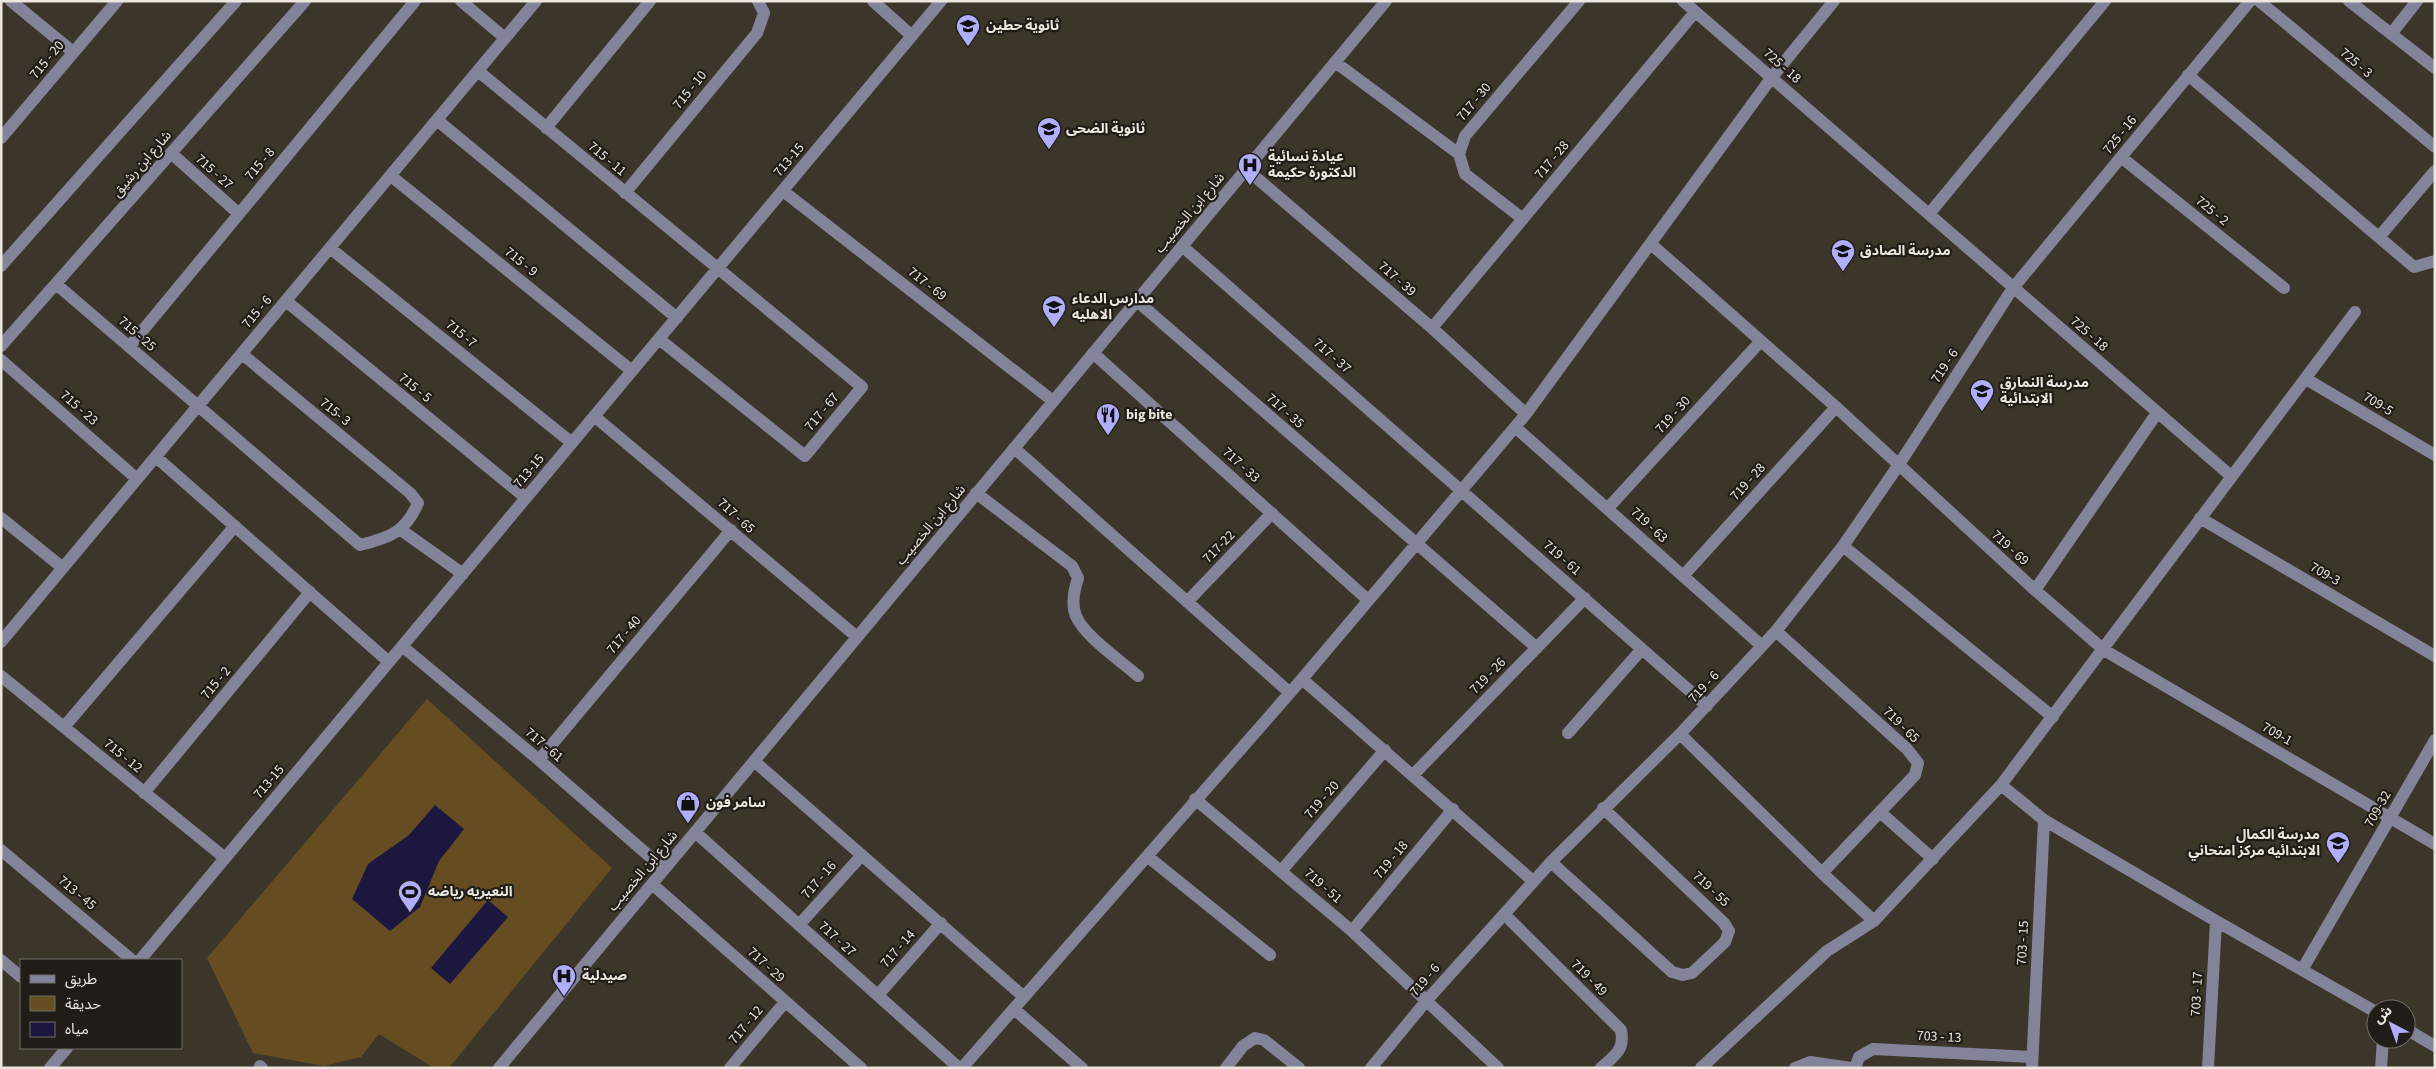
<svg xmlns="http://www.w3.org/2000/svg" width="2436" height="1069" viewBox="0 0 2436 1069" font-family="'Source Sans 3','Noto Sans Arabic',sans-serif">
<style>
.green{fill:#664d21}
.water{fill:#1c173e}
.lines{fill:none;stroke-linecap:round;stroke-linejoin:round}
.minor{stroke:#838399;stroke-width:12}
.labels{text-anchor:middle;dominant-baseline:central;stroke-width:4.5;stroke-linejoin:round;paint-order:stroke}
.poi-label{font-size:14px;font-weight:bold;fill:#ebe7df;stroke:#201d18;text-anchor:start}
.street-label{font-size:14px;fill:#ebe7df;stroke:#201d18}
</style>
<rect width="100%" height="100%" fill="#3c3529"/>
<path class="green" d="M 427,699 L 612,868 L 449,1068 L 434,1068 L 379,1034 L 361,1057 L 324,1066 L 253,1053 L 207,958 Z"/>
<path class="water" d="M 435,805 L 464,829 L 439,861 L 420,907 L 390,931 L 352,899 L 368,864 L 409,835 Z
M 488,900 L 508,917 L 450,984 L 431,968 Z"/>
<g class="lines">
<path class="minor" d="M 11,1 L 73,52
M 461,1 L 505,38
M 873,1 L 912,36
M 1683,1 L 2231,476
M 2259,1 L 2435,147
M 2349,1 L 2435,68
M 2391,34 L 2417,1
M 1335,62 L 1459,154
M 478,71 L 862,387 L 805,456 L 659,339
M 2188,75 L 2414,267 L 2435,261
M 437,120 L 677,318
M 546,128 L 650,1
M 1,138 L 117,1
M 171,153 L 238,213
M 2121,157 L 2284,288
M 1246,169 L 1432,328 L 1526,414
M 391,176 L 632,371
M 783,191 L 1053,401
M 625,193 L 757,33 L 764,13 L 758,1
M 1929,214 L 2105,1
M 1523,219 L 1465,174 L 1459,154 L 1465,136 L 1579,1
M 2379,237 L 2435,171
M 1651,244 L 1836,407 L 2035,590 L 2104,650 L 2435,844
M 1182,246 L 1707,706
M 330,248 L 572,443
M 1,266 L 236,1
M 56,284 L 360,545 C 389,538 406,532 418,503 L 410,493 L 242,354
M 286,301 L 526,498
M 1137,301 L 1537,648
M 1432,328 L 1695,12
M 1,346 L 305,1
M 129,347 L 415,1
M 1093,353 L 1368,600
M 1,360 L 137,479
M 2306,379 L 2435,455
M 594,416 L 857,637
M 1515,427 L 1762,646
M 1014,448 L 1289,692
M 156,457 L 389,662
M 976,493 L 1072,566 L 1078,578 C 1074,590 1071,604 1076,616 C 1085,637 1120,660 1138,676
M 1608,508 L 1760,342
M 1,518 L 63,568
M 2200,518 L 2435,656
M 401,530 L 463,574
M 1843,546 L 2053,717
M 1683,576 L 1836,407
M 2035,590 L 2157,413
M 1187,602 L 1272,513
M 1776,631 L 1907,749 L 1918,763 L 1915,775 L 1822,873
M 1,642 L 536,1
M 402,646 L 539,760 L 664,869
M 1,676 L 225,858
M 1302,679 L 1533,881
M 64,727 L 235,526
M 1568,733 L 1642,649
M 1680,734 L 1822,873 L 1874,921
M 539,760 L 731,530
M 754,761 L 1024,997
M 1413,775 L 1585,598
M 2001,785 L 2044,820 L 2216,921 L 2376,1012
M 144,793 L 310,592
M 1195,799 L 1352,931 L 1498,1068
M 1880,812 L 1933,859
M 695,832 L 959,1068
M 1,850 L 132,960
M 1147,856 L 1270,955
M 1551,862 L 1672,972 L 1683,975 L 1692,973 L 1725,942 L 1729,931 L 1724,923 L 1603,808
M 1282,870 L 1385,750
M 652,884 L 861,1068
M 1504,914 L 1621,1030 C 1625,1050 1615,1055 1601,1068
M 799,925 L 862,855
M 1352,931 L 1453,809
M 1,960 L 21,977
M 140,960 L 941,1
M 2302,970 L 2435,740
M 878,995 L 941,923
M 1014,1009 L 1082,1068
M 2406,1029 L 2435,1046
M 260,1066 L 262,1068
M 50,1068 L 67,1048
M 499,1068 L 1386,1
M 730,1068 L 785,1002
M 962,1068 L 1302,679 L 1526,414 L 1772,77 L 1834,1
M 1226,1068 L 1243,1046 L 1255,1038 L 1264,1040 L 1299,1068
M 1371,1068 L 1427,1000 L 1551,862 L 1680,734 L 1776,631 L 1843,546 L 1898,466 L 2013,288 L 2250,1
M 1701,1068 L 1827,951 L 1874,921 L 2001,785 L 2355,312
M 1795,1068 L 1810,1062 L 1851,1068
M 1855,1068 L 1859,1057 L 1873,1049 L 2032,1057
M 2032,1068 L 2044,820
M 2208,1068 L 2216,921
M 2381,1068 L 2383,1039"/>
</g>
<defs>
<g id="school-pin" transform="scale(1.25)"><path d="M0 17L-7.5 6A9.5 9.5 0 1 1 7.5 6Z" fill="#b0aefa" stroke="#201d18"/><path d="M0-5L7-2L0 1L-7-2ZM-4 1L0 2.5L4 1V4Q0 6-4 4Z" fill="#111"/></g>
<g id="hospital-pin" transform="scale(1.25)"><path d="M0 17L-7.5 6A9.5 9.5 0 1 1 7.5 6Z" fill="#b0aefa" stroke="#201d18"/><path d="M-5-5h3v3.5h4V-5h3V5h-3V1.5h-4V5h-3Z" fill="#111"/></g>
<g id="restaurant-pin" transform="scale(1.25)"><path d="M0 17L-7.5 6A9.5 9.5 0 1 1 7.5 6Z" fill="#b0aefa" stroke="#201d18"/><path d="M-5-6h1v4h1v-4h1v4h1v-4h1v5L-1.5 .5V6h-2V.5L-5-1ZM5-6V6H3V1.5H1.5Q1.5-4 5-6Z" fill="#111"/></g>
<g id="shop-pin" transform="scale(1.25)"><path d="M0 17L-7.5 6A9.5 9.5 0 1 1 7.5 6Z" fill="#b0aefa" stroke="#201d18"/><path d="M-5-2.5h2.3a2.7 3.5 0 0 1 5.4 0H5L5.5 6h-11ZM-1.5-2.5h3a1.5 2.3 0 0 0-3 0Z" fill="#111"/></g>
<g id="stadium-pin" transform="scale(1.25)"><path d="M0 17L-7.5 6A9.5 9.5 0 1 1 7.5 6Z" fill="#b0aefa" stroke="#201d18"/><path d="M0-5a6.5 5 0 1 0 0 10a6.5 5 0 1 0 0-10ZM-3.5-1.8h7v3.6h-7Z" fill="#111"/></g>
</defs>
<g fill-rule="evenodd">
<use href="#school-pin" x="968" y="26"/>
<use href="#school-pin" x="1049" y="129"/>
<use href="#hospital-pin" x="1250" y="165"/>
<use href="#school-pin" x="1843" y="251"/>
<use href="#school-pin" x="1054" y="307"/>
<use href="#school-pin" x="1982" y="391"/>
<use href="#restaurant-pin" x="1108" y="415"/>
<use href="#shop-pin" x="688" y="803"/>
<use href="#school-pin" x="2338" y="843"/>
<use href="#stadium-pin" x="410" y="892"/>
<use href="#hospital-pin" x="564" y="976"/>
</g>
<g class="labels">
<g class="poi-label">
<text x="986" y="26">ثانوية حطين</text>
<text x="1066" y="129">ثانوية الضحى</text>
<text x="1268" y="157">عيادة نسائية<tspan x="1268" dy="16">الدكتورة حكيمة</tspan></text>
<text x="1860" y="251">مدرسة الصادق</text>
<text x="1072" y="299">مدارس الدعاء<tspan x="1072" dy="16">الاهليه</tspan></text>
<text x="2000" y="383">مدرسة النمارق<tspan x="2000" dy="16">الابتدائية</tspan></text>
<text x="1126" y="415">big bite</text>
<text x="706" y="803">سامر فون</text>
<text x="2320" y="835" text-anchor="end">مدرسة الكمال<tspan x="2320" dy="16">الابتدائيه مركز امتحاني</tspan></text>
<text x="428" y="892">النعيريه رياضه</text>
<text x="582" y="976">صيدلية</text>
</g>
<g class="street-label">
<text transform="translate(47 60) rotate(-50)">715 - 20</text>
<text transform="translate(2356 63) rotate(40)">725 - 3</text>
<text transform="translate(1782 66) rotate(41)">725 - 18</text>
<text transform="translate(690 90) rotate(-51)">715 - 10</text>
<text transform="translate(1474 102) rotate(-50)">717 - 30</text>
<text transform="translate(2120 135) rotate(-51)">725 - 16</text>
<text transform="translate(607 159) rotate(40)">715 - 11</text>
<text transform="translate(789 160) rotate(-50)">713-15</text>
<text transform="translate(1552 160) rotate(-50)">717 - 28</text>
<text transform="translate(142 164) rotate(-49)">شارع ابن رشيق</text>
<text transform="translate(260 164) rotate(-50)">715 - 8</text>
<text transform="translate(214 172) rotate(42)">715 - 27</text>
<text transform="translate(2212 211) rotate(39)">725 - 2</text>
<text transform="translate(1190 213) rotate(-50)">شارع ابن الخصيب</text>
<text transform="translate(521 262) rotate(39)">715 - 9</text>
<text transform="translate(1397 279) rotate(41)">717 - 39</text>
<text transform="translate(927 284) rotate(38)">717 - 69</text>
<text transform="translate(257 312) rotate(-50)">715 - 6</text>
<text transform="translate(137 334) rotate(41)">715 - 25</text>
<text transform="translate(461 334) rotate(39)">715 -7</text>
<text transform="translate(2089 334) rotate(41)">725 - 18</text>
<text transform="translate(1332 356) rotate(41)">717 - 37</text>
<text transform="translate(1945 366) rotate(-57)">719 - 6</text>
<text transform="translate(415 388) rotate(39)">715 - 5</text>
<text transform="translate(2378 404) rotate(31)">709-5</text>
<text transform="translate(79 408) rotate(41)">715 - 23</text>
<text transform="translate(1285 411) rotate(41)">717 - 35</text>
<text transform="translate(335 412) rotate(39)">715- 3</text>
<text transform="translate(822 412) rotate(-50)">717 - 67</text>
<text transform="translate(1673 415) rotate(-48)">719 - 30</text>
<text transform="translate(1241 465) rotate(42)">717 - 33</text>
<text transform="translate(529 471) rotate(-50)">713-15</text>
<text transform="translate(1748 482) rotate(-48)">719 - 28</text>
<text transform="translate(736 516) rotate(42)">717 - 65</text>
<text transform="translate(931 525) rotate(-50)">شارع ابن الخصيب</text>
<text transform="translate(1649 525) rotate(43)">719 - 63</text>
<text transform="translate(1219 547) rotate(-46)">717-22</text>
<text transform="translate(2010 548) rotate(42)">719 - 69</text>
<text transform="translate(1562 558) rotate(41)">719 - 61</text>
<text transform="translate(2325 574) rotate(30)">709-3</text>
<text transform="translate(624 635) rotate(-50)">717 - 40</text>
<text transform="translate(1488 676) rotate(-46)">719 - 26</text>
<text transform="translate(216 683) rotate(-50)">715 - 2</text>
<text transform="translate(1704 687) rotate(-47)">719 - 6</text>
<text transform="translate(1901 725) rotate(44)">719 - 65</text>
<text transform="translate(2277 734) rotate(30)">709-1</text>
<text transform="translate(544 745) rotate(40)">717 - 61</text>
<text transform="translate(123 756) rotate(39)">715 - 12</text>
<text transform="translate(269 782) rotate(-50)">713-15</text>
<text transform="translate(1322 800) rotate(-49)">719 - 20</text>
<text transform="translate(2378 809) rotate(-60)">709-32</text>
<text transform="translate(1391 860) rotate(-50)">719 - 18</text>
<text transform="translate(643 871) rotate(-50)">شارع ابن الخصيب</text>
<text transform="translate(819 880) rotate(-49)">717 - 16</text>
<text transform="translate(1323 886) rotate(41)">719 - 51</text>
<text transform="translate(1711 889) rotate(43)">719 - 55</text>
<text transform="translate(77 893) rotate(40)">713 - 45</text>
<text transform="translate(837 939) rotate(42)">717 - 27</text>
<text transform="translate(2023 943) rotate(-87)">703 - 15</text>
<text transform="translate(898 949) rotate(-49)">717 - 14</text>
<text transform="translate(766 965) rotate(42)">717 - 29</text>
<text transform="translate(1589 978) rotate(45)">719 - 49</text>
<text transform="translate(1425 980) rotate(-49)">719 - 6</text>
<text transform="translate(2197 994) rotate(-87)">703 - 17</text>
<text transform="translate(746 1025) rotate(-50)">717 - 12</text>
<text transform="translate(1939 1037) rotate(3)">703 - 13</text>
</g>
</g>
<rect width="2436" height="1069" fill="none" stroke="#ebe7df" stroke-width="5"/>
<rect x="20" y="959" width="162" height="90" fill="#201d18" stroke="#716e68"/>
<rect x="30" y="975" width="25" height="8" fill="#838399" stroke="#716e68"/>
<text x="65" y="984" font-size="15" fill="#ebe7df">طريق</text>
<rect x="30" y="996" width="25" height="15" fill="#664d21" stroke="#716e68"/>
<text x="65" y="1009" font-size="15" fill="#ebe7df">حديقة</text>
<rect x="30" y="1022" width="25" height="15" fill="#1c173e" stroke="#716e68"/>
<text x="65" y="1034" font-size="15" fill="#ebe7df">مياه</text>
<g transform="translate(2391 1024) rotate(319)"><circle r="24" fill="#201d18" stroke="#716e68"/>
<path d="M0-4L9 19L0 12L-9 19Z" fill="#b0aefa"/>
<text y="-8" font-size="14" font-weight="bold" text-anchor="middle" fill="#ebe7df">ش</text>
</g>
</svg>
